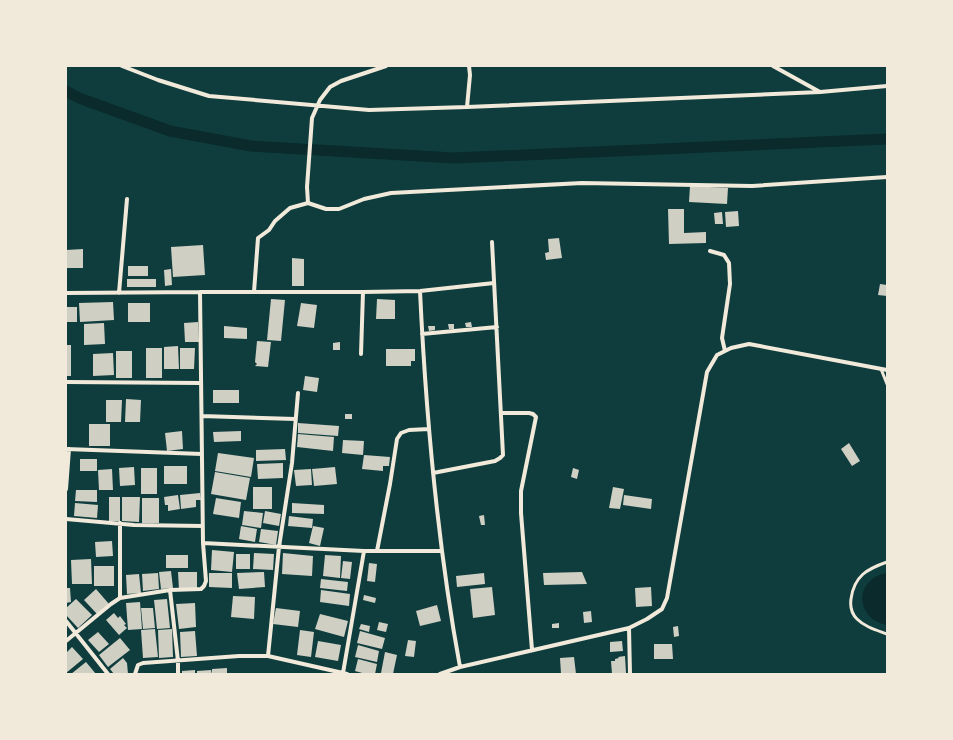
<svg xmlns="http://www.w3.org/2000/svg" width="953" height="740" viewBox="0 0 953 740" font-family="'PT Sans',sans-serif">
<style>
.water{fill:#0a2a2b}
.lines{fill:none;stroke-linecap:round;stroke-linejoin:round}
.canal{stroke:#0a2a2b;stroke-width:11}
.building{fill:#cfcfc3}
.service{stroke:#f1e9da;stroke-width:3}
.minor{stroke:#f1e9da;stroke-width:4}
</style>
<rect width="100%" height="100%" fill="#0f3d3e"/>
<path class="water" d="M 887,573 L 887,625 C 854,619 854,578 887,573 Z"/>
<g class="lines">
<path class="canal" d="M 66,91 L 79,98 L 170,131 L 251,146 L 454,158 L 887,139"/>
</g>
<path class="building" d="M 690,186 L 728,188 L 727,204 L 689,202 Z
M 668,209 L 684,209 L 684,233 L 706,232 L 706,243 L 669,244 Z
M 738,211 L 739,226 L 726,227 L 725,212 Z
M 722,212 L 723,224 L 715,224 L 714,213 Z
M 559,238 L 562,258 L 546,260 L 545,253 L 549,252 L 548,239 Z
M 203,245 L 205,275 L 173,277 L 171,247 Z
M 83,249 L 83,268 L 66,268 L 66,250 Z
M 292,258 L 304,259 L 304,286 L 292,286 Z
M 128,266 L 148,266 L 148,276 L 128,276 Z
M 171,269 L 172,285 L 165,286 L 164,270 Z
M 127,279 L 156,279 L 156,287 L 127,287 Z
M 880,284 L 887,285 L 887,296 L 878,295 Z
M 271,299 L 285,300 L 281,341 L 267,340 Z
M 377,299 L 395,300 L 395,319 L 376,319 Z
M 113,302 L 114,320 L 80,322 L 79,303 Z
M 128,303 L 150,303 L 150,322 L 128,322 Z
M 301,303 L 317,305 L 314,328 L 297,326 Z
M 66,307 L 77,307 L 77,322 L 66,322 Z
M 198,322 L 199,342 L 185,342 L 184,323 Z
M 471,322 L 472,327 L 466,327 L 465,323 Z
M 104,323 L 105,344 L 84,345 L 84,324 Z
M 448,324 L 454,324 L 454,329 L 449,329 Z
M 224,326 L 247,328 L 247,339 L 224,338 Z
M 428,326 L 435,326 L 435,330 L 429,331 Z
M 257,341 L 271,342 L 268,367 L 255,366 L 257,364 L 255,362 Z
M 340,342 L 340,350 L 333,350 L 333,343 Z
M 66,345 L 71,345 L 71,376 L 66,376 Z
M 178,346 L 179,369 L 164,369 L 164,347 Z
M 146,348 L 162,348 L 162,378 L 146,378 Z
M 180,348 L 195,348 L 194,369 L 180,369 Z
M 386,349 L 415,349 L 415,361 L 411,361 L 411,366 L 386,366 Z
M 116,351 L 132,351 L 132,378 L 116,378 Z
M 113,353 L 114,375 L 93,376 L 93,354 Z
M 305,376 L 319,378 L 317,392 L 303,390 Z
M 213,390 L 239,390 L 239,403 L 213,403 Z
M 126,399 L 141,400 L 140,422 L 125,422 Z
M 106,400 L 122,400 L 121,422 L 106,422 Z
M 345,414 L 352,414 L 352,419 L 345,419 Z
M 298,423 L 339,426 L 338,436 L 298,433 Z
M 89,424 L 110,424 L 110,446 L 89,446 Z
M 182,431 L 183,449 L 167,451 L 165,433 Z
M 241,431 L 241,441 L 214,442 L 213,432 Z
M 298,434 L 334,437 L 333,451 L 297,447 Z
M 343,440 L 364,441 L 363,455 L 342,453 Z
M 849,443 L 860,461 L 852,466 L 841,449 Z
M 285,449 L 286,460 L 256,461 L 256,450 Z
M 218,453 L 254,458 L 251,477 L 215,471 Z
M 364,455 L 390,457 L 389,466 L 383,466 L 383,471 L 362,469 Z
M 80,459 L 97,459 L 97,471 L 80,471 Z
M 283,463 L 283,478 L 258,479 L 257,464 Z
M 164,466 L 187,466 L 187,484 L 164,484 Z
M 134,467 L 135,485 L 120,486 L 119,468 Z
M 335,467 L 337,484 L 314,486 L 312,469 Z
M 141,468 L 157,468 L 157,494 L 141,494 Z
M 573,468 L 579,470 L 577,479 L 571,477 Z
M 112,469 L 113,490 L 99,490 L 98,470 Z
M 311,469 L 312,485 L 296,486 L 294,470 Z
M 215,472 L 250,478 L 246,500 L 211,494 Z
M 253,487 L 272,487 L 272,509 L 253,509 Z
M 613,487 L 624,489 L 620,509 L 609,508 Z
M 76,490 L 97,490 L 97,502 L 75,501 Z
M 200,493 L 201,500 L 196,500 L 196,507 L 181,509 L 180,495 Z
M 178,495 L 180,509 L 168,511 L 168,505 L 165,505 L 164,497 Z
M 624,495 L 652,499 L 651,509 L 623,505 Z
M 109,497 L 120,497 L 120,521 L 109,521 Z
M 122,497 L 140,497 L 139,522 L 122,521 Z
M 142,498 L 159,498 L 159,523 L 142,523 Z
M 216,498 L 241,502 L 239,518 L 213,514 Z
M 75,503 L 98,505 L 97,518 L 74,516 Z
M 292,503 L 324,505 L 324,514 L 292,513 Z
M 244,511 L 263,513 L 261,528 L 242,525 Z
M 265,511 L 281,514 L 279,526 L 263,523 Z
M 484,515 L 485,525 L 481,525 L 479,516 Z
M 289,516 L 313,519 L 312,528 L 288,526 Z
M 241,526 L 257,529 L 255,542 L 239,539 Z
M 313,526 L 324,528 L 320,546 L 309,543 Z
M 261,529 L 278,531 L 276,545 L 259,542 Z
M 112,541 L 113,556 L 96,557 L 95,542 Z
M 212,550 L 234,552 L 232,572 L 211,570 Z
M 254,553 L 274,554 L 273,570 L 253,569 Z
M 283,553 L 313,556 L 312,576 L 282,574 Z
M 236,554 L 250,554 L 250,569 L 236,569 Z
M 166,555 L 188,555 L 188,568 L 166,568 Z
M 325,555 L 341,556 L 340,578 L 323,576 Z
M 91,559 L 92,584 L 72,584 L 71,560 Z
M 343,561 L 352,562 L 350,579 L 341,578 Z
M 369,563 L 377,564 L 375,582 L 367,581 Z
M 94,566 L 114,566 L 114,586 L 94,586 Z
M 171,571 L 173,588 L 161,589 L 159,572 Z
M 178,572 L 197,572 L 197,589 L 179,590 Z
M 264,572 L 265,587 L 239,589 L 237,573 Z
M 582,572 L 587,584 L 544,585 L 543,573 Z
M 158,573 L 159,589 L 143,591 L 142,574 Z
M 209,573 L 232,573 L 232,588 L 209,587 Z
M 484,573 L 485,584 L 457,587 L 456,576 Z
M 139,574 L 141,593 L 127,594 L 126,575 Z
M 321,579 L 348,582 L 347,591 L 320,588 Z
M 492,587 L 495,615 L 473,618 L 470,589 Z
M 651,587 L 652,606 L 636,607 L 635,588 Z
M 66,588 L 70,588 L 71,602 L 66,603 Z
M 96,589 L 109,604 L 97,614 L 84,600 Z
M 321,590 L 350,594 L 349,606 L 320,602 Z
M 364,595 L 376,598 L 375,603 L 363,600 Z
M 233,596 L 255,597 L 254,619 L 231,617 Z
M 76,599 L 92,615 L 78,628 L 66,615 L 66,608 Z
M 167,599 L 170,628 L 157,629 L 154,600 Z
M 140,602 L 142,629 L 128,630 L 126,603 Z
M 195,603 L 196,627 L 179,629 L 176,604 Z
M 437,605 L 441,621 L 420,626 L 416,611 Z
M 141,608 L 153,608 L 155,628 L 143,629 Z
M 276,608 L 300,611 L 298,627 L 273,624 Z
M 591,611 L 592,622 L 584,623 L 583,612 Z
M 114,613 L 118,618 L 120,616 L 126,624 L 124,625 L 127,628 L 119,635 L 106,620 Z
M 320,614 L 348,621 L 344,637 L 315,629 Z
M 379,622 L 388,624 L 386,632 L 377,630 Z
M 559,623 L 559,628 L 552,628 L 552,624 Z
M 361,624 L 370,626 L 369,632 L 359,629 Z
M 678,626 L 679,636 L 674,637 L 673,627 Z
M 155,629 L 158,657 L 143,658 L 141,630 Z
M 172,629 L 173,657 L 159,658 L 158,630 Z
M 300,630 L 314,632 L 311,657 L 297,655 Z
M 195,631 L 197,656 L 181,657 L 180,632 Z
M 360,631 L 385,638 L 382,649 L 357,643 Z
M 98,632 L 109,644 L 99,652 L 88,640 Z
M 120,638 L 130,650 L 108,667 L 99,655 Z
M 408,640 L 416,641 L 414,657 L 405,656 Z
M 318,641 L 341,645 L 338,661 L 315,657 Z
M 622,641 L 623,651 L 610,652 L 610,642 Z
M 654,644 L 672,644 L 673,659 L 654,659 Z
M 358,645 L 379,651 L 377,662 L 355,657 Z
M 72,647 L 83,659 L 66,673 L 66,653 Z
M 385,652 L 397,655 L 393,674 L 381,673 Z
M 625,656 L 626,673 L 612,674 L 611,661 L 615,661 L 615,659 L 619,658 L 618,657 Z
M 574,657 L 576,674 L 561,674 L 560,658 Z
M 123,658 L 127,663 L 128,674 L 114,674 L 110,669 Z
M 358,659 L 377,664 L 375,674 L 366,674 L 355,671 Z
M 86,662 L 96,674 L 71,674 Z
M 227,668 L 227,674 L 212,674 L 212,669 Z
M 195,670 L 195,674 L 182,674 L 182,671 Z
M 211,670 L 212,674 L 197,674 L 197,671 Z"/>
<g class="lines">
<path class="service" d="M 881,369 L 887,384
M 887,562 C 867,569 854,576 851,599 C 850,606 852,614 857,619 C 865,627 876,630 887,634"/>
<path class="minor" d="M 122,66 L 158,80 L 209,96 L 369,110 L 467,107 L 820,92 L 887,86
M 773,66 L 820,92
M 467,107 L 470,75 L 469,66
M 308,203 L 307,187 L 312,118 L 320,100 L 330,87 L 341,81 L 386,66
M 710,251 L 724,255 L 729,263 L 730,284 L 722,338 L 725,351
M 420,291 C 426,417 437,542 460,667
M 254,292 L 258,238 L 269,230 L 275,221 L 290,208 L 308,203 L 326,209 L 339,209 L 364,199 L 391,193 L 582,183 L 752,186 L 887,177
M 66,293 L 200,292
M 119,293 L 127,199
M 422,334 L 497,327
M 361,354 L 363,292
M 66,382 L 201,383
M 501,413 L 529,413 L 533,414 L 536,417 L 521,491 L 521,513 L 532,650
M 202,416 L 295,419
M 66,449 L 202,454
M 433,473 L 495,461 L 500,458 L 503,455 L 492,242
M 66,489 L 69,449
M 66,519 L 134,525 L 203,526
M 120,523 L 120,598
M 203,543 L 364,551 L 441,551
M 377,551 L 390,484 L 397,439 L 401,433 L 409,430 L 429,429
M 66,621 L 108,674
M 629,628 L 630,674
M 66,641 L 111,604 L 120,598 L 170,590
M 268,656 L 279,547 L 292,463 L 298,393
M 135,674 L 138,665 L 143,663 L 239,656 L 268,656 L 343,673
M 178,674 L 178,661 L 170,590 L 201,589 L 204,586 L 206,581 L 203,543 L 200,292 L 363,292 L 420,291 L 494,283
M 347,674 L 343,673 L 364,551
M 440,674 L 460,667 L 629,628 L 647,619 L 662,609 L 667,598 L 707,372 L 717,355 L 731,348 L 749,344 L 887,370"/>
</g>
<rect width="953" height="740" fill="none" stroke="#f1e9da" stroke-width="134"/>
</svg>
